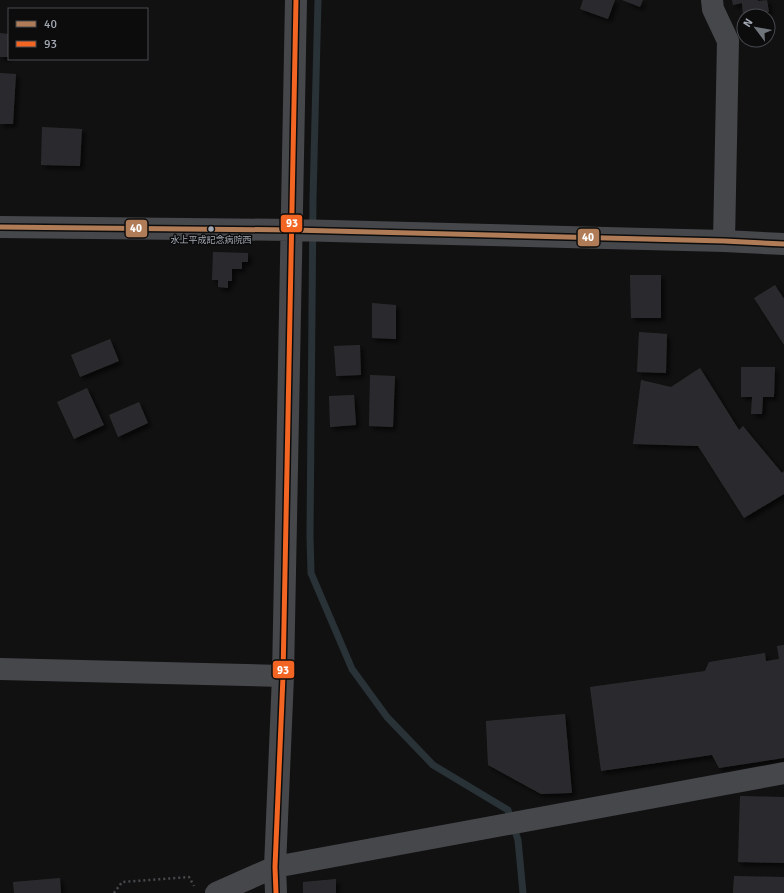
<svg xmlns="http://www.w3.org/2000/svg" width="784" height="893" viewBox="0 0 784 893" font-family="Signika,'Noto Sans JP',sans-serif">
<style>
.lines{fill:none;stroke-linecap:round;stroke-linejoin:round}
.stream{stroke:#293236;stroke-width:7}
.building{fill:#2c2c2d;filter:url(#shadow)}
.path{stroke:#47494c;stroke-width:2.5;stroke-dasharray:2 3;stroke-linecap:butt}
.minor{stroke:#46474a;stroke-width:22}
.bus-1-casing{stroke:#0c0c0d;stroke-width:8}
.bus-2-casing{stroke:#0c0c0d;stroke-width:8}
.bus-1{stroke:#b07c57;stroke-width:5}
.bus-2{stroke:#f26522;stroke-width:5}
.bus-dot{fill:#a3a9b3;stroke:#0c0c0d;stroke-width:1.5}
.labels{text-anchor:middle;dominant-baseline:central;stroke-width:3;stroke-linejoin:round;paint-order:stroke}
.bus-label{font-size:9px;fill:#a3a9b3;stroke:#0c0c0d}
.line-badge{stroke:#0c0c0d;stroke-width:1.5}
.badge-label{font-size:11px;text-anchor:middle;font-weight:bold;fill:#fff}
</style>
<defs>
<filter id="shadow"><feDropShadow dx="3.5" dy="3.5" stdDeviation="2" flood-color="#0009"/></filter>
</defs>
<rect width="100%" height="100%" fill="#111112"/>
<g class="lines">
<path class="stream" d="M 318,0 L 313,198 L 310,536 L 311,573 L 352,669 L 387,717 L 433,765 L 508,810 L 518,840 L 523,893"/>
</g>
<path class="building" d="M 583,0 L 615,0 L 608,19 L 580,9 Z
M 622,0 L 643,0 L 640,7 Z
M 732,0 L 758,0 L 758,1 L 767,0 L 769,12 L 743,16 L 742,3 L 733,5 Z
M 0,33 L 9,34 L 9,57 L 0,57 Z
M 0,73 L 16,74 L 13,124 L 0,124 Z
M 42,127 L 82,129 L 80,166 L 41,165 Z
M 213,252 L 248,253 L 248,262 L 242,262 L 242,269 L 232,269 L 232,281 L 228,281 L 228,288 L 218,287 L 218,280 L 212,280 Z
M 630,275 L 661,275 L 661,318 L 631,318 Z
M 775,285 L 784,299 L 784,345 L 754,298 Z
M 372,303 L 396,305 L 396,339 L 372,338 Z
M 639,332 L 667,334 L 666,373 L 637,372 Z
M 110,339 L 119,361 L 80,377 L 71,355 Z
M 360,345 L 361,375 L 336,376 L 334,346 Z
M 741,367 L 775,367 L 774,397 L 763,397 L 762,414 L 751,414 L 752,397 L 741,397 Z
M 700,368 L 739,430 L 743,426 L 782,473 L 784,471 L 784,494 L 744,518 L 698,446 L 633,444 L 641,380 L 671,387 Z
M 370,375 L 395,376 L 393,427 L 369,426 Z
M 87,388 L 104,425 L 74,439 L 57,402 Z
M 354,395 L 356,425 L 330,427 L 329,396 Z
M 139,402 L 148,423 L 118,437 L 109,415 Z
M 784,645 L 784,758 L 719,768 L 712,755 L 601,771 L 590,687 L 705,671 L 709,662 L 765,653 L 766,661 L 779,659 L 777,646 Z
M 565,714 L 572,793 L 541,794 L 488,765 L 486,721 Z
M 740,796 L 784,797 L 784,863 L 738,862 Z
M 734,876 L 784,877 L 784,893 L 733,893 Z
M 60,878 L 61,893 L 14,893 L 13,882 Z
M 336,879 L 336,893 L 303,893 L 303,882 Z"/>
<g class="lines">
<path class="path" d="M 114,893 L 122,882 L 189,877 L 194,886"/>
<path class="minor" d="M 712,0 L 713,9 L 728,41 L 724,241
M 0,227 L 292,230 L 724,241 L 784,244
M 0,669 L 283,676
M 216,893 L 275,867 L 784,773
M 276,893 L 275,867 L 283,676 L 296,0"/>
<g class="bus-1-casing">
<path id="bus-1" d="M 0,227 L 292,230 L 724,241 L 784,244"/>
</g>
<g class="bus-2-casing">
<path id="bus-2" d="M 276,893 L 275,867 L 283,676 L 296,0"/>
</g>
<use href="#bus-1" class="bus-1"/>
<use href="#bus-2" class="bus-2"/>
</g>
<circle class="bus-dot" cx="211" cy="229" r="3.5"/>
<g class="labels">
<g class="bus-label">
<text x="211" y="240">水上平成記念病院西</text>
</g>
</g>
<g class="line-badge">
<rect x="280" y="214" width="23" height="19" rx="4" fill="#f26522"/>
<rect x="125" y="219" width="23" height="19" rx="4" fill="#b07c57"/>
<rect x="577" y="228" width="23" height="19" rx="4" fill="#b07c57"/>
<rect x="272" y="660" width="23" height="19" rx="4" fill="#f26522"/>
</g>
<g class="badge-label">
<text x="292" y="227">93</text>
<text x="136" y="232">40</text>
<text x="588" y="241">40</text>
<text x="283" y="674">93</text>
</g>
<rect x="8" y="8" width="140" height="52" fill="#0c0c0d" stroke="#484b4f"/>
<rect x="16" y="21" width="20" height="6" fill="#b07c57" stroke="#484b4f"/>
<text x="44" y="28" font-size="12" fill="#a3a9b3">40</text>
<rect x="16" y="41" width="20" height="6" fill="#f26522" stroke="#484b4f"/>
<text x="44" y="48" font-size="12" fill="#a3a9b3">93</text>
<g transform="translate(756 28) rotate(302)"><circle r="19" fill="#0c0c0d" stroke="#484b4f"/>
<path d="M0-3L7 15L0 10L-7 15Z" fill="#70747b"/>
<text y="-6" font-size="11" font-weight="bold" text-anchor="middle" fill="#a3a9b3">N</text>
</g>
</svg>
